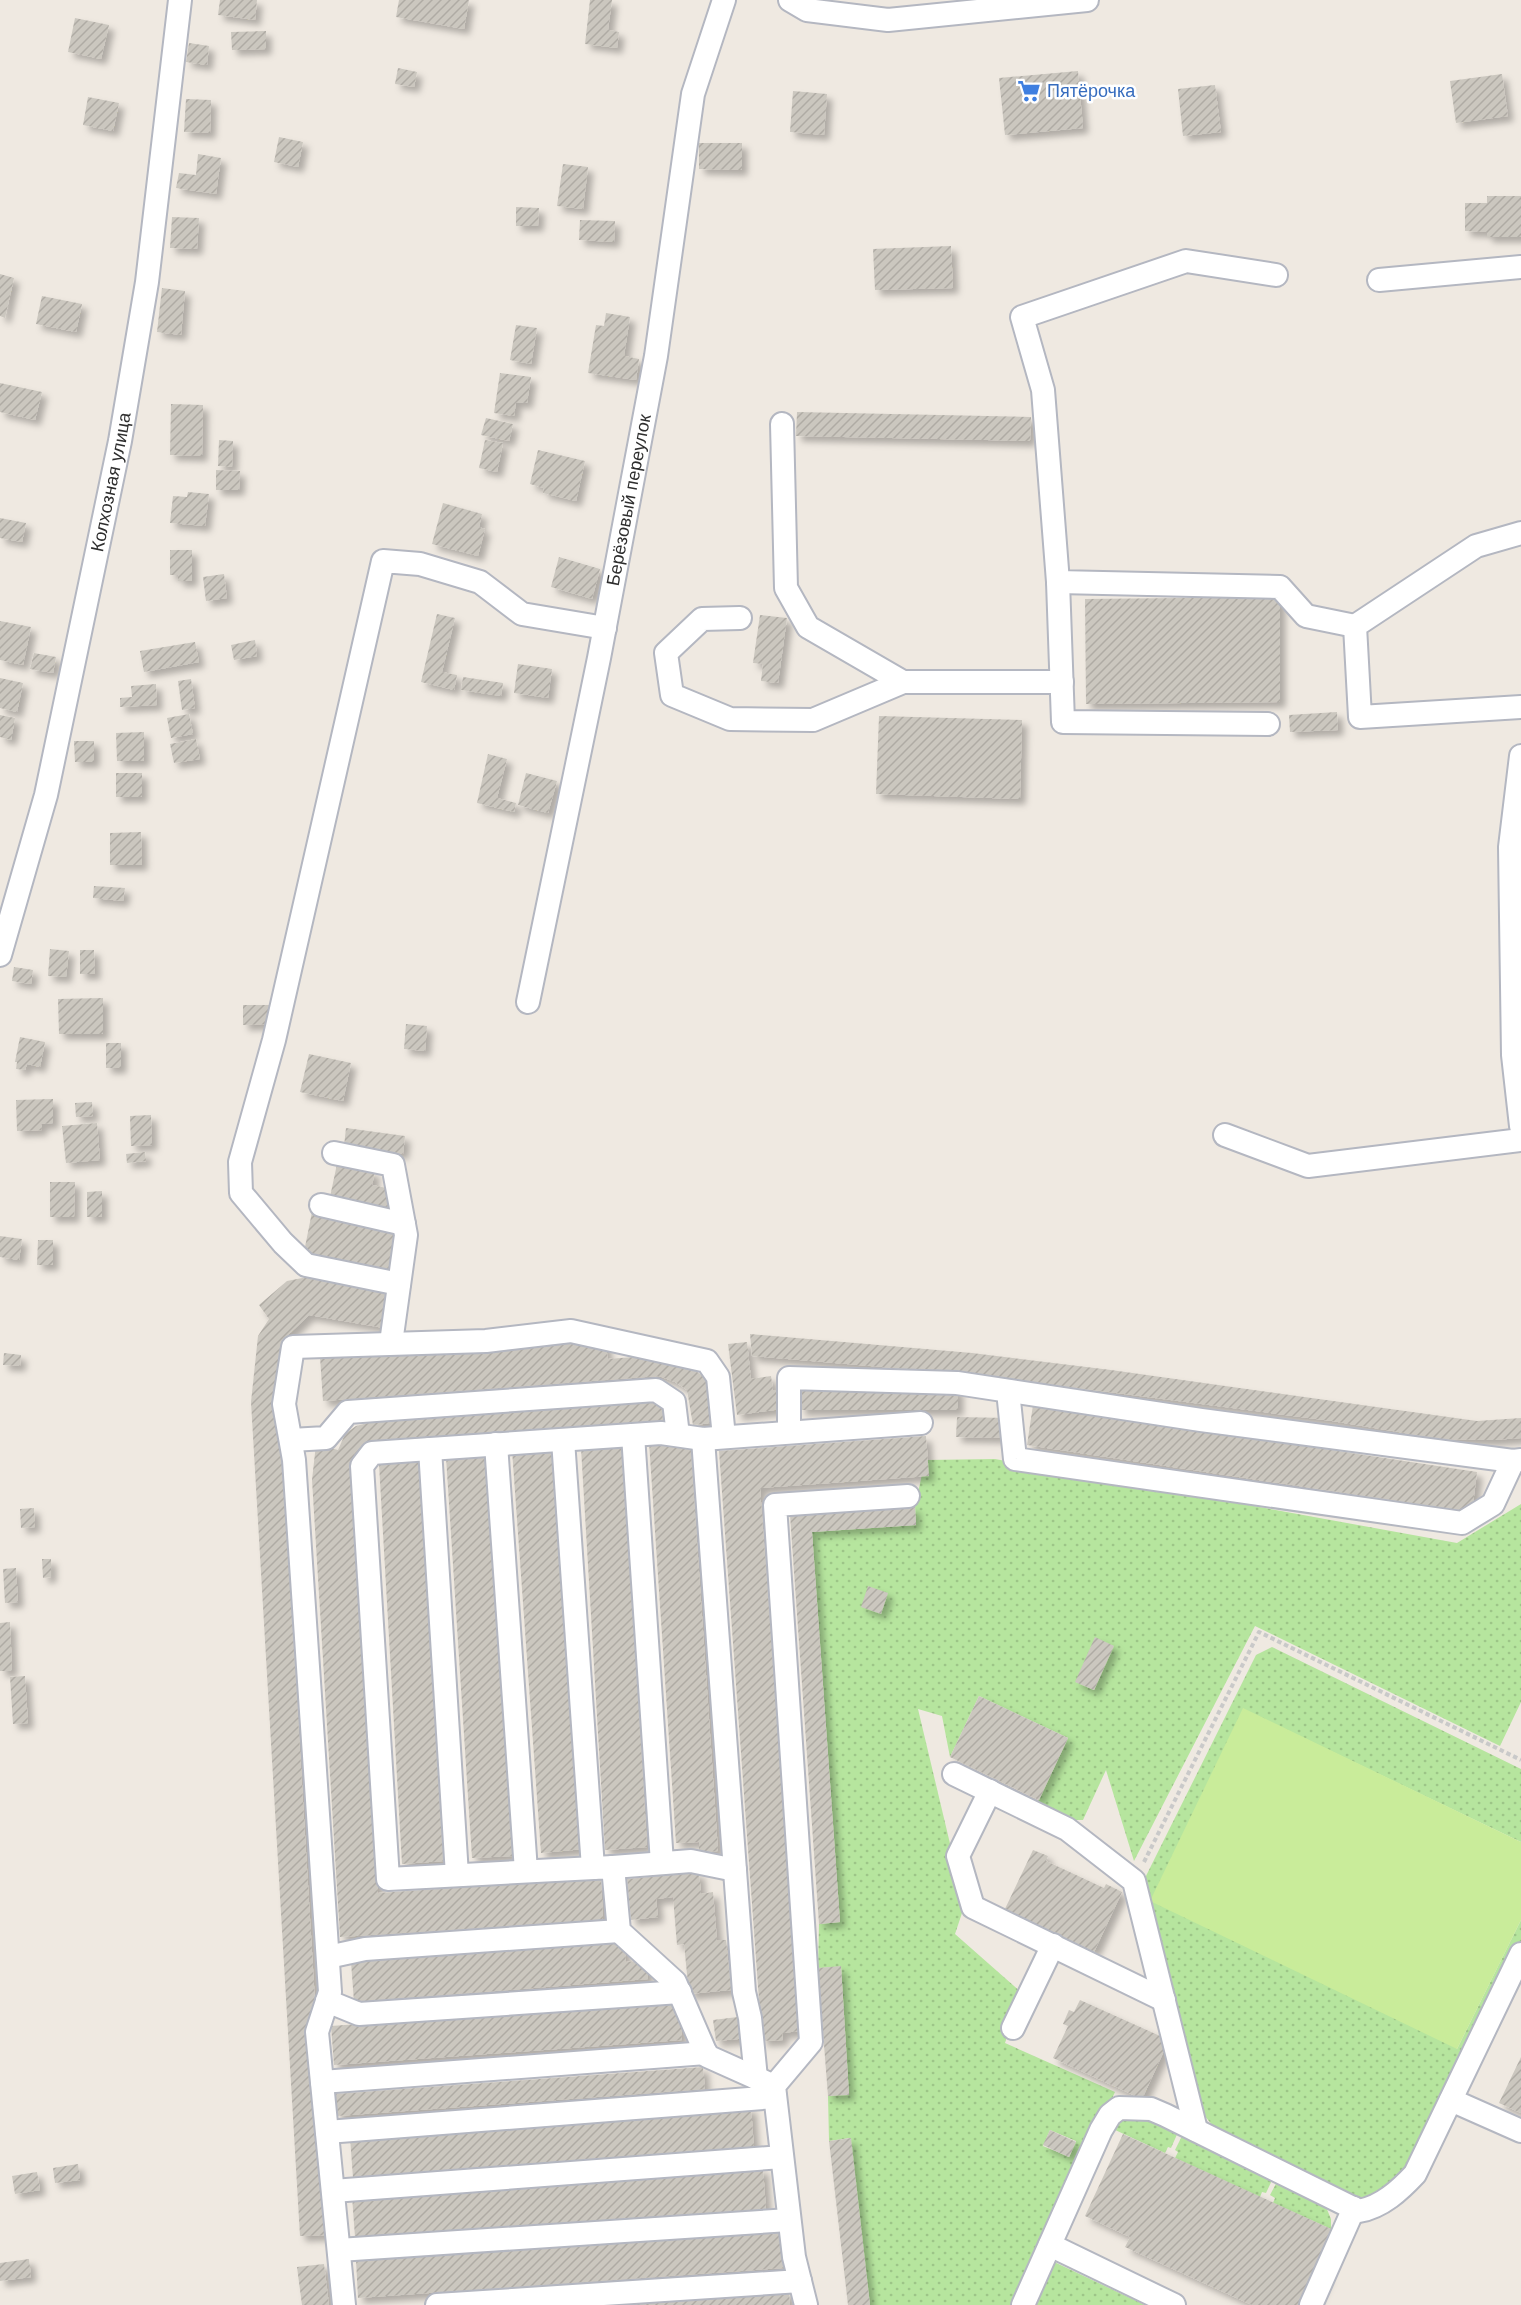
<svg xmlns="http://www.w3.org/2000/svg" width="1521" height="2305" viewBox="0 0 1521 2305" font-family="Helvetica,sans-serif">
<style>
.grass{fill:url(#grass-dots);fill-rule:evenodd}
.pitch{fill:#c9ec9a}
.building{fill:url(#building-hatch);filter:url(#shadow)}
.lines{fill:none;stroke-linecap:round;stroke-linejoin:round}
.minor-casing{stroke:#b4b7c1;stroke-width:26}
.path{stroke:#c9c9c9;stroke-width:4;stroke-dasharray:4.5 3;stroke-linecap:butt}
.minor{stroke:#fff;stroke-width:22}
.labels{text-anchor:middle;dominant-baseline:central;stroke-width:5;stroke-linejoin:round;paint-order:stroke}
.shop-label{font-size:18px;fill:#366cbe;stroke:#fff;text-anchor:start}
.street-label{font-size:18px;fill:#2e2e2e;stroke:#fff}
</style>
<defs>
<pattern id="grass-dots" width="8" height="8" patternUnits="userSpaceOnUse" patternTransform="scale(1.5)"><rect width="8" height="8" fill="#b6e59e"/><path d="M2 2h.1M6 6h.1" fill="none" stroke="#9dc588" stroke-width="1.8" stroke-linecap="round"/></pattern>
<pattern id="building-hatch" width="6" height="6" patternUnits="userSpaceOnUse" patternTransform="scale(1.5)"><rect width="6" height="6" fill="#cbc7bf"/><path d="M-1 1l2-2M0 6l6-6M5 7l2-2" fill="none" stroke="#afaba4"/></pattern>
<filter id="shadow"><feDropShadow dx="5.5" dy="5.5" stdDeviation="3" flood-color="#0004"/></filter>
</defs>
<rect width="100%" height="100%" fill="#efe9e1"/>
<path class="grass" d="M 995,1459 L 1457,1543 L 1521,1504 L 1521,1702 L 1500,1746 L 1255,1626 L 1134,1861 L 1106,1770 L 1083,1820 L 1069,1820 L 1036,1806 L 1068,1738 L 979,1696 L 950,1757 L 942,1716 L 918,1709 L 962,1894 L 962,1913 L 955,1934 L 1022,1993 L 1005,2043 L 1115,2092 L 1015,2305 L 870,2305 L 850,2138 L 829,2141 L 828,2096 L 849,2094 L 841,1967 L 818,1968 L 819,1924 L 840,1922 L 812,1532 L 916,1525 L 915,1507 L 925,1460 ZM 1095,1638 L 1113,1646 L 1094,1690 L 1076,1682 ZM 1050,2130 L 1076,2141 L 1069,2157 L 1043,2146 Z
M 1272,1647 L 1521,1769 L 1521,1842 L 1243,1709 L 1457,2049 L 1521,1920 L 1521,1948 L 1410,2167 C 1393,2181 1378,2196 1355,2199 L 1219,2133 L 1203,2114 L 1141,1886 L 1256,1655 Z
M 1137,2116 L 1179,2130 L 1171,2148 L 1168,2147 L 1165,2153 L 1113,2129 L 1121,2121 Z
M 1184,2132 L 1274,2176 L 1266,2193 L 1262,2192 L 1260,2197 L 1175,2158 L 1178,2152 L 1175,2150 Z
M 1279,2178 L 1326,2207 L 1331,2219 L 1331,2229 L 1273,2203 L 1275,2198 L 1270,2195 Z
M 1050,2260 L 1145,2305 L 1030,2305 Z"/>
<path class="pitch" d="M 1243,1708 L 1521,1842 L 1521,1920 L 1457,2049 L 1150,1901 Z"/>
<path class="building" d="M 220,0 L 257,0 L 255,20 L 218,15 Z
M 399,0 L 469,0 L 464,29 L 396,17 Z
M 590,0 L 612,0 L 608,30 L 619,32 L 617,48 L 585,44 Z
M 75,18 L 109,25 L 101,59 L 68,52 Z
M 266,31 L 266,49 L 232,50 L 231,32 Z
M 189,43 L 209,46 L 207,65 L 186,62 Z
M 398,68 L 417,72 L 414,87 L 395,84 Z
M 1078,71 L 1083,128 L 1005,135 L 999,78 Z
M 1502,74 L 1508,116 L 1456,123 L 1450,81 Z
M 1215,85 L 1221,132 L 1183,136 L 1178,89 Z
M 793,91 L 827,94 L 824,135 L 790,132 Z
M 88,97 L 119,103 L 113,131 L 83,125 Z
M 186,99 L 211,100 L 210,133 L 184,132 Z
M 279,137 L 303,142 L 298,167 L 274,162 Z
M 699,143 L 742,143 L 742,170 L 699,169 Z
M 198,154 L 221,158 L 216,194 L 176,188 L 179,173 L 196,175 Z
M 563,164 L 588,167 L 583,209 L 557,206 Z
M 1487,196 L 1521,196 L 1521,237 L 1487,237 L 1487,232 L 1465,231 L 1465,203 L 1487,203 Z
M 516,207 L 539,208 L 538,226 L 516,226 Z
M 172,217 L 199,218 L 197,249 L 170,248 Z
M 580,220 L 615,221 L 614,242 L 579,240 Z
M 951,246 L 953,288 L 875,290 L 873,249 Z
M 0,274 L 14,278 L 5,318 L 0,316 Z
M 162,288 L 185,291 L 181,335 L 157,332 Z
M 42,296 L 82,304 L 76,332 L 36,324 Z
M 606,313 L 630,317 L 624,356 L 639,359 L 636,380 L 588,373 L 596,325 L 604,326 Z
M 516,325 L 537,328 L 531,364 L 510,360 Z
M 500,373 L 531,377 L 527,403 L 516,402 L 514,416 L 494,413 Z
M 0,383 L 42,392 L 35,420 L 0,412 Z
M 171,404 L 203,405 L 202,456 L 170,455 Z
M 797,412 L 1031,417 L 1030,441 L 796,436 Z
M 486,418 L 513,424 L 509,441 L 481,435 Z
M 219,440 L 233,441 L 232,467 L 218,466 Z
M 485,440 L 503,443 L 497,472 L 479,468 Z
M 538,450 L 585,461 L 576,501 L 543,493 L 544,488 L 530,484 Z
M 216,470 L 240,471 L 239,490 L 216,490 Z
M 188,492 L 209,494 L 205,526 L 170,523 L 173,496 L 187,497 Z
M 443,503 L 482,514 L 479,527 L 485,529 L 478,556 L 432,544 Z
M 0,518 L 26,523 L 22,542 L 0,538 Z
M 170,550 L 192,550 L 192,581 L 178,581 L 178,575 L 170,575 Z
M 559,557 L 600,569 L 592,599 L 551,587 Z
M 224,574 L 227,598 L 206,601 L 203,577 Z
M 1280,597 L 1280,702 L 1086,704 L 1085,599 Z
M 437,614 L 455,618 L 442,672 L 457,675 L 454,690 L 421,682 Z
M 760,615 L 787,618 L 778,683 L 761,681 L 763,664 L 753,663 Z
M 0,621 L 31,627 L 23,665 L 0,660 Z
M 255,640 L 257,656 L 234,660 L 231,645 Z
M 195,642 L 199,662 L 144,672 L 140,651 Z
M 34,653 L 56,657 L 53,673 L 30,669 Z
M 518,664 L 552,669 L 548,698 L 514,693 Z
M 463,677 L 503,683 L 501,696 L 461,690 Z
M 0,678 L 23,683 L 17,712 L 0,708 Z
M 191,679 L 195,708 L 182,710 L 178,681 Z
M 156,684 L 157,705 L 120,707 L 120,698 L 132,697 L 131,686 Z
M 1337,712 L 1338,730 L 1290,732 L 1289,715 Z
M 189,714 L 193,734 L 171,738 L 167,718 Z
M 0,715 L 15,718 L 11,740 L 0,737 Z
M 879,716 L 1022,720 L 1020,799 L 876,794 Z
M 144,732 L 144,761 L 117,761 L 116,733 Z
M 196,739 L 200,759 L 174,763 L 170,744 Z
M 74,741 L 94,741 L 94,762 L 75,762 Z
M 488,754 L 507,759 L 497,798 L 516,803 L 514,812 L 477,803 Z
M 116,773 L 142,773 L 142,797 L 116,797 Z
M 526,773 L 557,781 L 548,813 L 518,805 Z
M 141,832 L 142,865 L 110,865 L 110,833 Z
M 94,886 L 125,888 L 123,901 L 93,898 Z
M 50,949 L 69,951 L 66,977 L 48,976 Z
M 80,950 L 94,950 L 95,974 L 80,974 Z
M 14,967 L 33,970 L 31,984 L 12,981 Z
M 103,998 L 103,1034 L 59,1034 L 58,999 Z
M 243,1005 L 269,1005 L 269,1024 L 243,1025 Z
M 406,1024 L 427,1026 L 425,1051 L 404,1049 Z
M 20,1037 L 45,1042 L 40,1067 L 27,1064 L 25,1070 L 16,1069 L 17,1062 L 15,1062 Z
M 106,1043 L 121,1043 L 121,1068 L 106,1068 Z
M 309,1054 L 351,1063 L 343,1101 L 300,1092 Z
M 53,1099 L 53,1123 L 41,1124 L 42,1130 L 17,1131 L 16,1100 Z
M 92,1102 L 93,1116 L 76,1117 L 75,1103 Z
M 151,1115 L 152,1145 L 131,1146 L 130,1116 Z
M 97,1123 L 100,1160 L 66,1163 L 62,1126 Z
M 346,1128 L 405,1136 L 403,1154 L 344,1146 Z
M 145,1152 L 146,1161 L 127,1163 L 126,1154 Z
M 337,1164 L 375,1172 L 372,1185 L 396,1190 L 392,1210 L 330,1197 Z
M 50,1182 L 75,1182 L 74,1217 L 50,1217 Z
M 102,1191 L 102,1217 L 87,1217 L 87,1192 Z
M 312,1212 L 401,1231 L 392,1270 L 304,1252 Z
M 0,1236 L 22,1239 L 19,1260 L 0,1257 Z
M 38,1240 L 53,1240 L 53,1265 L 37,1265 Z
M 328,1273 L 391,1287 L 384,1328 L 309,1315 L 289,1334 L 279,1401 L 329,2235 L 300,2236 L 251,1402 L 258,1336 L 269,1319 L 259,1305 L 287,1281 Z
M 750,1334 L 972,1353 L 1111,1370 L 1477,1421 L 1521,1418 L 1521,1438 L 1493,1440 L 1441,1439 L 1332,1421 L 977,1375 L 752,1356 Z
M 604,1335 L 608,1359 L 659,1355 L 678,1360 L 705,1377 L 713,1423 L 693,1425 L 687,1390 L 675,1382 L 659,1376 L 323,1401 L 320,1357 Z
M 747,1342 L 751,1379 L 771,1376 L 773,1390 L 780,1390 L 782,1409 L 737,1415 L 728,1344 Z
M 4,1353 L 21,1355 L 20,1366 L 3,1365 Z
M 958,1388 L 958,1410 L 800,1410 L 800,1389 Z
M 661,1400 L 663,1420 L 377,1443 L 363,1446 L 354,1454 L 378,1893 L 601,1878 L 603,1920 L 340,1937 L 312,1480 L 316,1444 L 338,1450 L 345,1434 L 356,1426 L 371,1422 Z
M 1033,1405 L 1477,1472 L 1472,1512 L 1027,1445 Z
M 957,1417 L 1007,1418 L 1006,1438 L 956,1437 Z
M 926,1436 L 929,1476 L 760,1488 L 800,2031 L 782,2033 L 783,2040 L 762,2041 L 719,1451 Z
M 690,1439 L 718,1851 L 699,1852 L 699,1842 L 676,1843 L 649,1442 Z
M 623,1445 L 647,1847 L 605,1850 L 581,1448 Z
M 556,1447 L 584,1849 L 541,1853 L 512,1450 Z
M 487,1454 L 512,1856 L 472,1858 L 446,1457 Z
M 419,1462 L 443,1861 L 402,1864 L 379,1464 Z
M 915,1507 L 916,1525 L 812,1532 L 840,1922 L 819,1924 L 790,1515 Z
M 34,1508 L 35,1527 L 21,1528 L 20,1509 Z
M 42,1559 L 51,1559 L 51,1577 L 43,1578 Z
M 16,1568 L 18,1602 L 5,1603 L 3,1569 Z
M 868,1586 L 888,1593 L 881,1614 L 861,1607 Z
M 10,1622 L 12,1671 L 0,1671 L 0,1623 Z
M 1095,1637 L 1114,1646 L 1094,1690 L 1075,1682 Z
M 25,1676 L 28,1723 L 13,1724 L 10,1677 Z
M 979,1696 L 1068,1738 L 1039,1800 L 950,1757 Z
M 1033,1850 L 1048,1856 L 1046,1861 L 1104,1888 L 1106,1884 L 1122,1892 L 1094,1952 L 1004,1911 Z
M 699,1872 L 701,1894 L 713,1892 L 717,1940 L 726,1940 L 731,1990 L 689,1994 L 684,1944 L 677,1945 L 673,1897 L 656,1899 L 658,1917 L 631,1920 L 627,1879 Z
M 624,1941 L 626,1962 L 647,1960 L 648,1979 L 354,2002 L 351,1962 Z
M 841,1966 L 849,2095 L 828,2096 L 818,1968 Z
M 1080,2000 L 1169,2040 L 1142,2099 L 1053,2058 L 1068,2026 L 1063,2024 L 1069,2010 L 1074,2012 Z
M 679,2001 L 682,2040 L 334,2065 L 331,2026 Z
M 746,2016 L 749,2038 L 716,2041 L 713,2020 Z
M 1521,2057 L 1521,2113 L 1499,2103 Z
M 703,2067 L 705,2089 L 337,2116 L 335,2094 Z
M 751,2107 L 754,2148 L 353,2178 L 350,2137 Z
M 1050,2130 L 1076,2142 L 1069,2157 L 1043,2145 Z
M 1123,2134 L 1331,2229 L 1314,2268 L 1327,2274 L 1313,2305 L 1252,2305 L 1125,2247 L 1130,2237 L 1085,2216 Z
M 851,2138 L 870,2305 L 848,2305 L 829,2141 Z
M 78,2164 L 80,2180 L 55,2183 L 53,2168 Z
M 763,2168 L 766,2210 L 355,2237 L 352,2196 Z
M 37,2172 L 40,2190 L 15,2194 L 12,2176 Z
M 780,2229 L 783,2268 L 358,2298 L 356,2260 Z
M 29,2259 L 31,2277 L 0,2281 L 0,2263 Z
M 324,2264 L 329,2305 L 302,2305 L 297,2267 Z
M 789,2291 L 790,2305 L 611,2305 L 611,2303 Z"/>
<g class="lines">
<g class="minor-casing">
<g id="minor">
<path d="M 790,0 L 807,10 L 888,20 L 1087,0"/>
<path d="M 1276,275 L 1186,261 L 1022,317 L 1043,390 L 1058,582 L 1280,587 L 1306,616 L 1355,626"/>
<path d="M 1379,280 L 1521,267"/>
<path d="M 782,424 L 786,588 L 808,627 L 903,682"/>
<path d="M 1521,533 L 1476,546 L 1355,626 L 1360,717 L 1521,707"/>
<path d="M 1058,582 L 1063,722 L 1268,724"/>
<path d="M 740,618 L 702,619 L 666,653 L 672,695 L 730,719 L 813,720 L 903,682 L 1062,682"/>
<path d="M 1521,756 L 1510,847 L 1513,1055 L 1521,1126"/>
<path id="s1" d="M 0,955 L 46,795 L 120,441 L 147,282 L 180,0"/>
<path id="s2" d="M 528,1002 L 599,658 L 656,356 L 693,94 L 724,0"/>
<path d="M 1225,1135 L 1308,1166 L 1521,1140"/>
<path d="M 334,1153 L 393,1165 L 406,1235 L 391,1343"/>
<path d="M 321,1205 L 404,1224"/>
<path d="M 399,1284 L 306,1265 L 283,1243 L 241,1193 L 240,1162 L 274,1040 L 383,561 L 420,564 L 480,582 L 522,614 L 605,628"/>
<path d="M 1008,1391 L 1015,1459 L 1462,1523 L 1493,1504 L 1513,1461"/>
<path d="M 789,1432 L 789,1378 L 957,1383 L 1201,1420 L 1513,1461 L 1521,1460"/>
<path d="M 633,1435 L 662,1863"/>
<path d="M 703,1439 L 744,1992 L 750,2018 L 756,2078"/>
<path d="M 291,1440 L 326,1438 L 348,1412 L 656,1390 L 674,1402 L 678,1435"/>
<path d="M 563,1440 L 593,1868"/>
<path d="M 496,1444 L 526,1871"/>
<path d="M 430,1449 L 457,1875"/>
<path d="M 954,1774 L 1067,1829 L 1134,1881 L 1196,2130"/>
<path d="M 990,1791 L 958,1856 L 973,1907 L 1164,2000"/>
<path d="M 613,1867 L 691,1861 L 735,1870"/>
<path d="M 328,1957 L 365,1949 L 619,1931"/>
<path d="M 327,2001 L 359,2014 L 680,1992"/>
<path d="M 1013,2028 L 1053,1945"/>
<path d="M 322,2082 L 706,2053"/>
<path d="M 774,2086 L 707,2056 L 675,1982 L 619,1931 L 613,1867 L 388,1879 L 362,1466 L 372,1453 L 661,1433 L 703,1439 L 921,1423"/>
<path d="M 1451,2100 L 1521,2131"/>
<path d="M 327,2132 L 775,2097"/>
<path d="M 333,2191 L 782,2157"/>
<path d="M 1050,2245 L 1174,2305"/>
<path d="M 339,2250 L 789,2220"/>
<path d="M 344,2305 L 317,2032 L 330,1992 L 294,1460 L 284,1404 L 293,1347 L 486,1341 L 571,1331 L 707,1361 L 718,1377 L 724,1437"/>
<path d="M 437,2305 L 800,2281"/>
<path d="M 806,2305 L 794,2257 L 774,2086 L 811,2042 L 775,1505 L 908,1496"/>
<path d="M 1023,2305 L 1101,2130 L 1110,2115 L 1119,2108 L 1151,2109 L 1165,2115 L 1359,2211 C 1382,2207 1400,2190 1415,2174 L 1521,1954"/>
<path d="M 1311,2305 L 1354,2208"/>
</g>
</g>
<path class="path" d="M 1144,1862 L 1259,1632 L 1521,1760"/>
<use href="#minor" class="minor"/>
</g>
<defs>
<g id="supermarket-bare" transform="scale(1.8)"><path d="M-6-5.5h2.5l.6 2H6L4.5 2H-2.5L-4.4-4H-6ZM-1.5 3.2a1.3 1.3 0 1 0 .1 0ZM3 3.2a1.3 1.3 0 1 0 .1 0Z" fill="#3f7fe0" stroke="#fff" stroke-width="2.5" paint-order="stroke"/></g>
</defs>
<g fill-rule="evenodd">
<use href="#supermarket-bare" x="1029" y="91"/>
</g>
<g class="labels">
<g class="shop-label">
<text x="1047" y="91">Пятёрочка</text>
</g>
<g class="street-label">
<text stroke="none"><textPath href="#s1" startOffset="486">Колхозная улица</textPath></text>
<text stroke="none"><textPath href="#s2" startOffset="512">Берёзовый переулок</textPath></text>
</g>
</g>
</svg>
